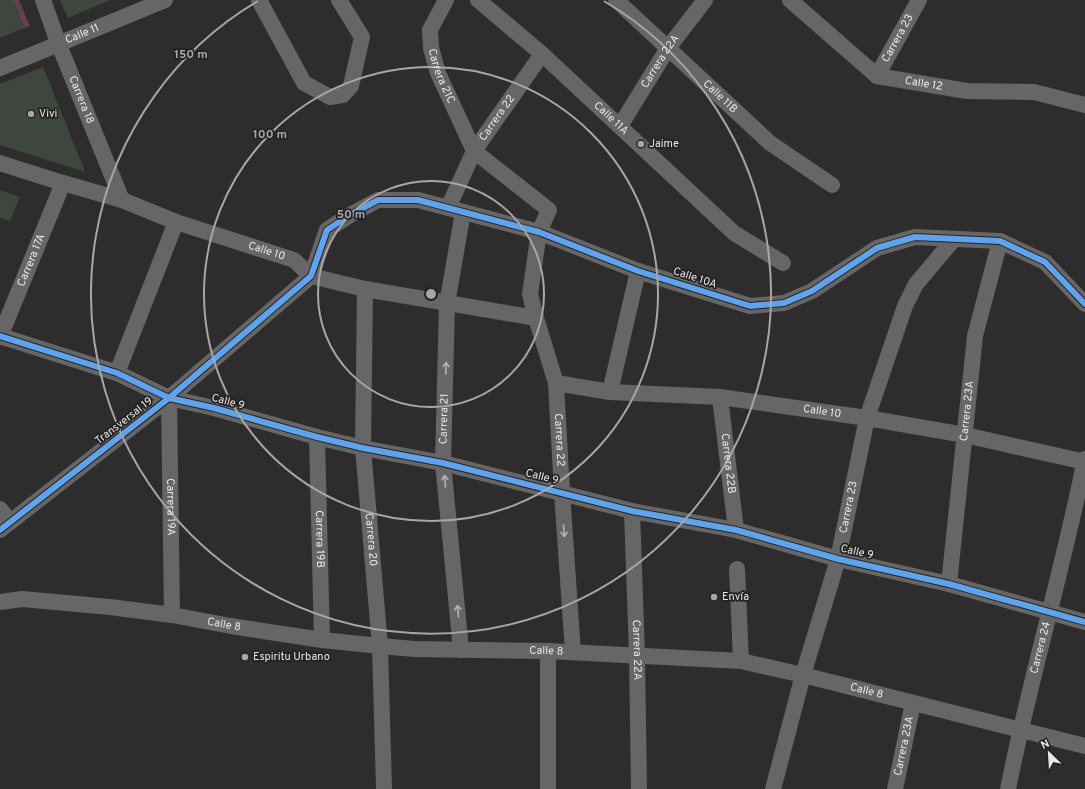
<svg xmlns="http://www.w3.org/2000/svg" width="1085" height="789" viewBox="0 0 1085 789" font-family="Overpass,sans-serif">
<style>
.green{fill:#633e4c}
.building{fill:#3f463f}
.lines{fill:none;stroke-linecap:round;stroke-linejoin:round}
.minor{stroke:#666;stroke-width:16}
.cycleway-casing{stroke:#252223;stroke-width:8}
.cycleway{stroke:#60a3ed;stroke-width:6}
.oneway{stroke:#b6b4b5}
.ring{fill:none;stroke:#a9a6a7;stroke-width:2}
.poi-dot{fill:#a9a6a7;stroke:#252223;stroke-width:1.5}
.labels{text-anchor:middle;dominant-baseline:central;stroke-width:3.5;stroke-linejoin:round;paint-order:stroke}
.street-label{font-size:11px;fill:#ebe8e9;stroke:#252223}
.poi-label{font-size:11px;fill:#ebe8e9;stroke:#252223;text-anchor:start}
.centre{fill:#a9a6a7;stroke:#252223;stroke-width:2}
.ring-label{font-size:12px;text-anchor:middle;font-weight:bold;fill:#a9a6a7;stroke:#252223;stroke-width:3.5;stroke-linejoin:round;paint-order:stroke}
</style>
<rect width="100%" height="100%" fill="#2e2c2d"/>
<path class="green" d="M 13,0 L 19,0 L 30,26 L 24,28 Z"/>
<path class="building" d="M 0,0 L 13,0 L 24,28 L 0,38 Z
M 60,0 L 110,0 L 68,18 Z
M 43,67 L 85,172 L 0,145 L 0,84 Z
M 0,190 L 20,197 L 10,221 L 0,218 Z"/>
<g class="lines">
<g class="minor">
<path id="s1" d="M 43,0 L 59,45 L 122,200"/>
<path d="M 259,0 L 304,83 L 330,97 L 343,95 L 351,86 L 362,37 L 339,0"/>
<path id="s2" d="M 446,0 L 430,30 L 431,48 L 438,73 L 474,151 L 549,210 L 539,232 L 530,294 L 536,318 L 556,383 L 562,492 L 573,652"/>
<path id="s3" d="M 478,0 L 542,54 L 734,233 L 783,263"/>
<path id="s4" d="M 616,0 L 770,143 L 832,185"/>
<path id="s5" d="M 790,0 L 877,76 L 967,91 L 1034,92 L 1085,105"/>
<path id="s6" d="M 0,68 L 165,0"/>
<path id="s7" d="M 877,76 L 919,0"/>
<path id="s8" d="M 620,126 L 668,48 L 705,0"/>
<path id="s9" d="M 0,163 L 63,183 L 122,200 L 176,222 L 294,260 L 311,276 L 365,289 L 536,318"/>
<path id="s10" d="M 448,208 L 474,151 L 542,54"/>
<path id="s11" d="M 365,289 L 363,448 L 380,646 L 384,789"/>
<path d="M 0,336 L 117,373 L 169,398 L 214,408 L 317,437 L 363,448 L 443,463 L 632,511 L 736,530 L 838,559 L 949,584 L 1085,622"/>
<path id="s12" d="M 0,337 L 63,183"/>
<path d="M 117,373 L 176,222"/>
<path id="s13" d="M 556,383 L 610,392 L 720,397 L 867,418 L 965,435 L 1085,462"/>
<path d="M 610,392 L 638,271"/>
<path id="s14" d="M 720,397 L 736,530"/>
<path id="s15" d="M 169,398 L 172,615"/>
<path id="s16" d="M 317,437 L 322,640"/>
<path d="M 0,509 L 10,522"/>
<path id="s17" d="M 632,511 L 637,655 L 639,789"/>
<path d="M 0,530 L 169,398 L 311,276 L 327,230 L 350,215 L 378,200 L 418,200 L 539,232 L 638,271 L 750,306 L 784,303 L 812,291 L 877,248 L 915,237 L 1000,241 L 1045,262 L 1085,304"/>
<path d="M 737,569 L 741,661"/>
<path id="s18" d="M 949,584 L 975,336 L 1000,241"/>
<path id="s19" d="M 0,602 L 22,599 L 110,607 L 172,615 L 231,626 L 322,640 L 380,646 L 415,649 L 548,651 L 741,661 L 803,675 L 1085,746"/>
<path id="s20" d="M 461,650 L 443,463 L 447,304 L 463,212"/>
<path d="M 548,651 L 548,789"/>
<path id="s21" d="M 773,789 L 803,675 L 838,559 L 867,418 L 905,306 L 916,284 L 954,239"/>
<path id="s22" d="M 895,789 L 913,703"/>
<path id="s23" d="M 1008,789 C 1030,678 1063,570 1085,459"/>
</g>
<g class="cycleway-casing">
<path id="cycleway" d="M 0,336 L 117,373 L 169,398 L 214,408 L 317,437 L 363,448 L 443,463 L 632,511 L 736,530 L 838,559 L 949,584 L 1085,622
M 0,530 L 169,398 L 311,276 L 327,230 L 350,215 L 378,200 L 418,200 L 539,232 L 638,271 L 750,306 L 784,303 L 812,291 L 877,248 L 915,237 L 1000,241 L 1045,262 L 1085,304"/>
</g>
<use href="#cycleway" class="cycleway"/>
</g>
<defs><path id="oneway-shaft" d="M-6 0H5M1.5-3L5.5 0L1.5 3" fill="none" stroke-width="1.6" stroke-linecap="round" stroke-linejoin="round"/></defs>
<g class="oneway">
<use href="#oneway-shaft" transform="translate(446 368) rotate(-89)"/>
<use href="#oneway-shaft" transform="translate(445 481) rotate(-95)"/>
<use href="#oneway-shaft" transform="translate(564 531) rotate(86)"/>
<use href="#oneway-shaft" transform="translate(458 611) rotate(-95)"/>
</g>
<g class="ring">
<circle cx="431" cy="294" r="113"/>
<circle cx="431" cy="294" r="227"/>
<path d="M604 1A340 340 0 1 1 258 1"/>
</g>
<g class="poi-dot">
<circle cx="31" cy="114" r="4"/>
<circle cx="641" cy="144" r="4"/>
<circle cx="714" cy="597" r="4"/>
<circle cx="245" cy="657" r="4"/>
</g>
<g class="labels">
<g class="street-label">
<text stroke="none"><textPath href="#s6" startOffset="89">Calle 11</textPath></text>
<text stroke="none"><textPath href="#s7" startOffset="43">Carrera 23</textPath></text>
<text stroke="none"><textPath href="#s8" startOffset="76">Carrera 22A</textPath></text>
<text stroke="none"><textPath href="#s2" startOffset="82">Carrera 21C</textPath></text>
<text stroke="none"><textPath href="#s5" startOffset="163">Calle 12</textPath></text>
<text stroke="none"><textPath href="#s4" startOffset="142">Calle 11B</textPath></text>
<text stroke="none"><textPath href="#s1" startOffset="107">Carrera 18</textPath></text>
<text stroke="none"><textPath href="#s3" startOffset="178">Calle 11A</textPath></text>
<text stroke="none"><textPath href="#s10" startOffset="103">Carrera 22</textPath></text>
<text stroke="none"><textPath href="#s9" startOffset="281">Calle 10</textPath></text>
<text stroke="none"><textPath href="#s12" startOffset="83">Carrera 17A</textPath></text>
<text transform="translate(695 278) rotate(18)">Calle 10A</text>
<text transform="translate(228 402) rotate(15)">Calle 9</text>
<text stroke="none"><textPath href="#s13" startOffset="268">Calle 10</textPath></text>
<text stroke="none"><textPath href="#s18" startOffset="174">Carrera 23A</textPath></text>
<text stroke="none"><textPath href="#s20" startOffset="232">Carrera 21</textPath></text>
<text transform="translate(124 421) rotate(-38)">Transversal 19</text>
<text stroke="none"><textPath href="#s2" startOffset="496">Carrera 22</textPath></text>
<text stroke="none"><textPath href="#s14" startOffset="67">Carrera 22B</textPath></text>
<text transform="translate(542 477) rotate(14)">Calle 9</text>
<text stroke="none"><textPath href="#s15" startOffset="109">Carrera 19A</textPath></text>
<text stroke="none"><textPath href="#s21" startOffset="292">Carrera 23</textPath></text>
<text stroke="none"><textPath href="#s16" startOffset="102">Carrera 19B</textPath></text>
<text stroke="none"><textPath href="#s11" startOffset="251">Carrera 20</textPath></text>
<text transform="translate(857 552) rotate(13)">Calle 9</text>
<text stroke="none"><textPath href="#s19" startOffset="226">Calle 8</textPath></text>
<text stroke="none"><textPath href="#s23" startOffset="145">Carrera 24</textPath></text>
<text stroke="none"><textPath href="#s17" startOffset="139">Carrera 22A</textPath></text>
<text stroke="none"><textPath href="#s19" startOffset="550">Calle 8</textPath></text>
<text stroke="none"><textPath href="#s19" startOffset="874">Calle 8</textPath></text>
<text stroke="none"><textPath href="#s22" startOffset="44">Carrera 23A</textPath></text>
</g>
<g class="poi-label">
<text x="39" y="114">Vivi</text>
<text x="649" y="144">Jaime</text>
<text x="722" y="597">Envía</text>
<text x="253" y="657">Espiritu Urbano</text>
</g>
</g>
<circle cx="431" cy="294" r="6" class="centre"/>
<g class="ring-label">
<text x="191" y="58">150 m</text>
<text x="270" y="138">100 m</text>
<text x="351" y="218">50 m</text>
</g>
<g transform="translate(1049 753) rotate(335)" stroke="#252223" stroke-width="3" paint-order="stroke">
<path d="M0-3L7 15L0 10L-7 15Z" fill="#ebe8e9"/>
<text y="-6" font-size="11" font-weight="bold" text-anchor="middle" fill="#ebe8e9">N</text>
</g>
</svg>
